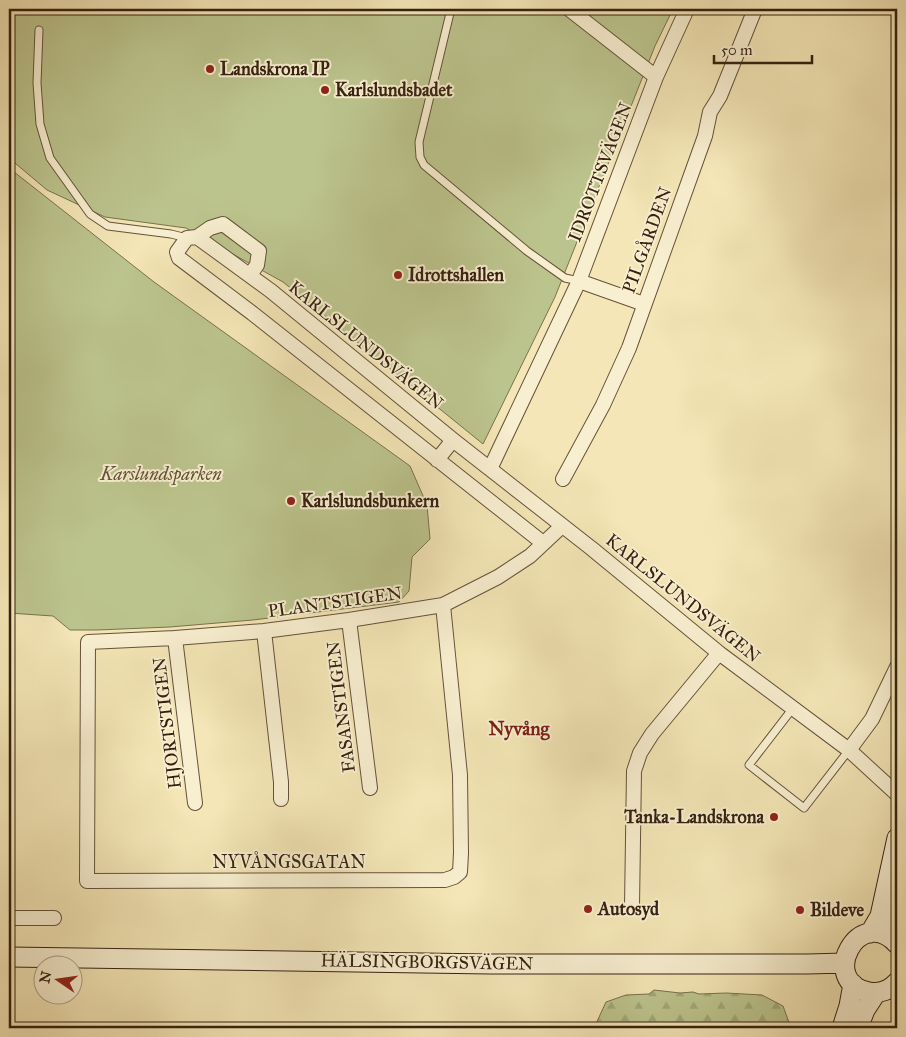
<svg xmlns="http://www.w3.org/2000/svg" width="906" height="1037" viewBox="0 0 906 1037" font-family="'IM FELL Great Primer',serif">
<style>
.green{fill:#bcc48d;stroke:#78724e}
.forest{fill:url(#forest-firs);stroke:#78724e}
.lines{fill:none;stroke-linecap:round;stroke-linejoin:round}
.lane-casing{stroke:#65523a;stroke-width:9}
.street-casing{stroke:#65523a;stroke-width:16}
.secondary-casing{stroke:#352110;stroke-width:21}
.lane{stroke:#f8efd0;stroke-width:7}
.street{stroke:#f8efd0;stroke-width:14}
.secondary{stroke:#f8efd0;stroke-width:19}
.poi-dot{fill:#8f2418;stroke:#f8efd0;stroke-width:2}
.labels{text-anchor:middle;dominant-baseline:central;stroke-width:4;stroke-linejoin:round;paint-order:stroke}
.poi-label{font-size:18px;font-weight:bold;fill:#352110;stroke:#f8efd0;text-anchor:start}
.street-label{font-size:18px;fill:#352110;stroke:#f8efd0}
.park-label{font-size:18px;font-style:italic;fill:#5e5236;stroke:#f8efd0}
.neighbourhood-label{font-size:19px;font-weight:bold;fill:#7a1f14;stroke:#f8efd0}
</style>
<defs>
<pattern id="forest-firs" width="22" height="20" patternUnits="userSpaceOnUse" patternTransform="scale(1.25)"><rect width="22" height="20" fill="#bcc48d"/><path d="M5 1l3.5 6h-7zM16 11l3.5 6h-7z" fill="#a2a879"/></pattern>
</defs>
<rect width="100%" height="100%" fill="#f4e6b6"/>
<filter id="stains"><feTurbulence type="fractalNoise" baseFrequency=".004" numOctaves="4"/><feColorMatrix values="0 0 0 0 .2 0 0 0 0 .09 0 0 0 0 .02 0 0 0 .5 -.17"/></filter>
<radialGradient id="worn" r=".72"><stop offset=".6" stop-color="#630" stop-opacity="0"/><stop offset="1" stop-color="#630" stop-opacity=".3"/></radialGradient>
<path class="green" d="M 9,9 L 673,9 L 655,46 L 555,297 L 483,444 L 283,282 L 186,228 L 105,217 L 47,190 L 9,158 Z
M 9,168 L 154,282 L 410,466 L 427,505 L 430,539 L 412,557 L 409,591 L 399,602 L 253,620 L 170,627 L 97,630 L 70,630 L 53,616 L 9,613 Z"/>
<path class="forest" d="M 654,990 L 680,993 L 693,992 L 699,994 L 726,993 L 762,995 L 783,1006 L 791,1028 L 594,1028 L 606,1002 L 626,995 L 649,994 Z"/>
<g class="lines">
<g class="lane-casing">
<path id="lane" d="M 451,9 L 419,142 L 420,157 L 424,165 L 527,251 L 565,278 L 579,281
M 39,30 L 37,83 L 40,124 L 50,158 L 90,214 L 108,226 L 171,234 L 187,238
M 793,708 L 749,765 L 804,808 L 849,750"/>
</g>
<g class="street-casing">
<path id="street" d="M 569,9 L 656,77
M 197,237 L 210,228 L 223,224 L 259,251 L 257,265 L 250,275
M 579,281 L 644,304
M 437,460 L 453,440
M 490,469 L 579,281 L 656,77 L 687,9
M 563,479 L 603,405 L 629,348 L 705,136 L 710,112 L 720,96 L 755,9
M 543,543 L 252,313 L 179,258 L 177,252 L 187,238 L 197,237 L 271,291 L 453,440 L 591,548 L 719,653 L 849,750 L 897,794
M 443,605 L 460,775 L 461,853 L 460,872 L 454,877 L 445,880 L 87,881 L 88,642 L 175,638 L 264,631 L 349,620 L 443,605 L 498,577 L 530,556 L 562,526
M 349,620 L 370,788
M 264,631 L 281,782 L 281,799
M 175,638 L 195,803
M 849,750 L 872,719 L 897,667
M 632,906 L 634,771 L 640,753 L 652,734 L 719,653
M 9,918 L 54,918"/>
</g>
<g class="secondary-casing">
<path id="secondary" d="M 870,933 L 880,916 L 897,838
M 895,941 L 894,919 L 897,902
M 897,944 C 859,903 817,982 869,992 C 880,994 890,990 897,982
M 9,957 L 490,964 L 808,964 L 845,963
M 842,1028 L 849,1006 L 853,984
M 858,1028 L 865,1010 L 876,993"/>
</g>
<use href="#lane" class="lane"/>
<use href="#street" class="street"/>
<use href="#secondary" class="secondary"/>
</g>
<g class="poi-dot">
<circle cx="210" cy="69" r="5"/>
<circle cx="325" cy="90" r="5"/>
<circle cx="398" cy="275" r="5"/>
<circle cx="291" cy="501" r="5"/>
<circle cx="774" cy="817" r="5"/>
<circle cx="588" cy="909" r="5"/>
<circle cx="800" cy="910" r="5"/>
</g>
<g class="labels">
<g class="poi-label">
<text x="220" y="69">Landskrona IP</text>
<text x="335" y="90">Karlslundsbadet</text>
<text x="408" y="275">Idrottshallen</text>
<text x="301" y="501">Karlslundsbunkern</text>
<text x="764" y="817" text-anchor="end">Tanka-Landskrona</text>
<text x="598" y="909">Autosyd</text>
<text x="810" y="910">Bildeve</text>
</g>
<g class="street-label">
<text transform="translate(600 172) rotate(-69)">IDROTTSVÄGEN</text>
<text transform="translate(647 240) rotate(-70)">PILGÅRDEN</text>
<text transform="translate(366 345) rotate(39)">KARLSLUNDSVÄGEN</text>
<text transform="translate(683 598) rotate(39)">KARLSLUNDSVÄGEN</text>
<text transform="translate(335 602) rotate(-8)">PLANTSTIGEN</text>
<text transform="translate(341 707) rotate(-97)">FASANSTIGEN</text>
<text transform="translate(167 723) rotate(-97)">HJORTSTIGEN</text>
<text x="289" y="862">NYVÅNGSGATAN</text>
<text transform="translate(427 962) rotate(1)">HÄLSINGBORGSVÄGEN</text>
</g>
<g class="park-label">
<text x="161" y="474">Karslundsparken</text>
</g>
<g class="neighbourhood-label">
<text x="519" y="728">Nyvång</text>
</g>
</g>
<rect width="906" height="1037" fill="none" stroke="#f4e6b6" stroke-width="30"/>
<rect x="10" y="10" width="886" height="1017" fill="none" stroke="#352110" stroke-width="2.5"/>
<rect x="15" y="15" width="876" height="1007" fill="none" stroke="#352110"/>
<g transform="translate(58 980) rotate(283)"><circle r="24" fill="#f8efd0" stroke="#aa9d83"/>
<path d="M0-4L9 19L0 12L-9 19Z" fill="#8f2418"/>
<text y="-8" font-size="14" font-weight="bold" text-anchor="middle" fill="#352110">N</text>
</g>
<path d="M714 55v8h98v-8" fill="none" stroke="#352110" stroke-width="2.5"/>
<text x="721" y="55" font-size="15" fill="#352110" stroke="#f8efd0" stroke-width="4" paint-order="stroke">50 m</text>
<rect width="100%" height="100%" filter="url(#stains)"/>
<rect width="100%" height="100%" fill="url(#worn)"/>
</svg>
